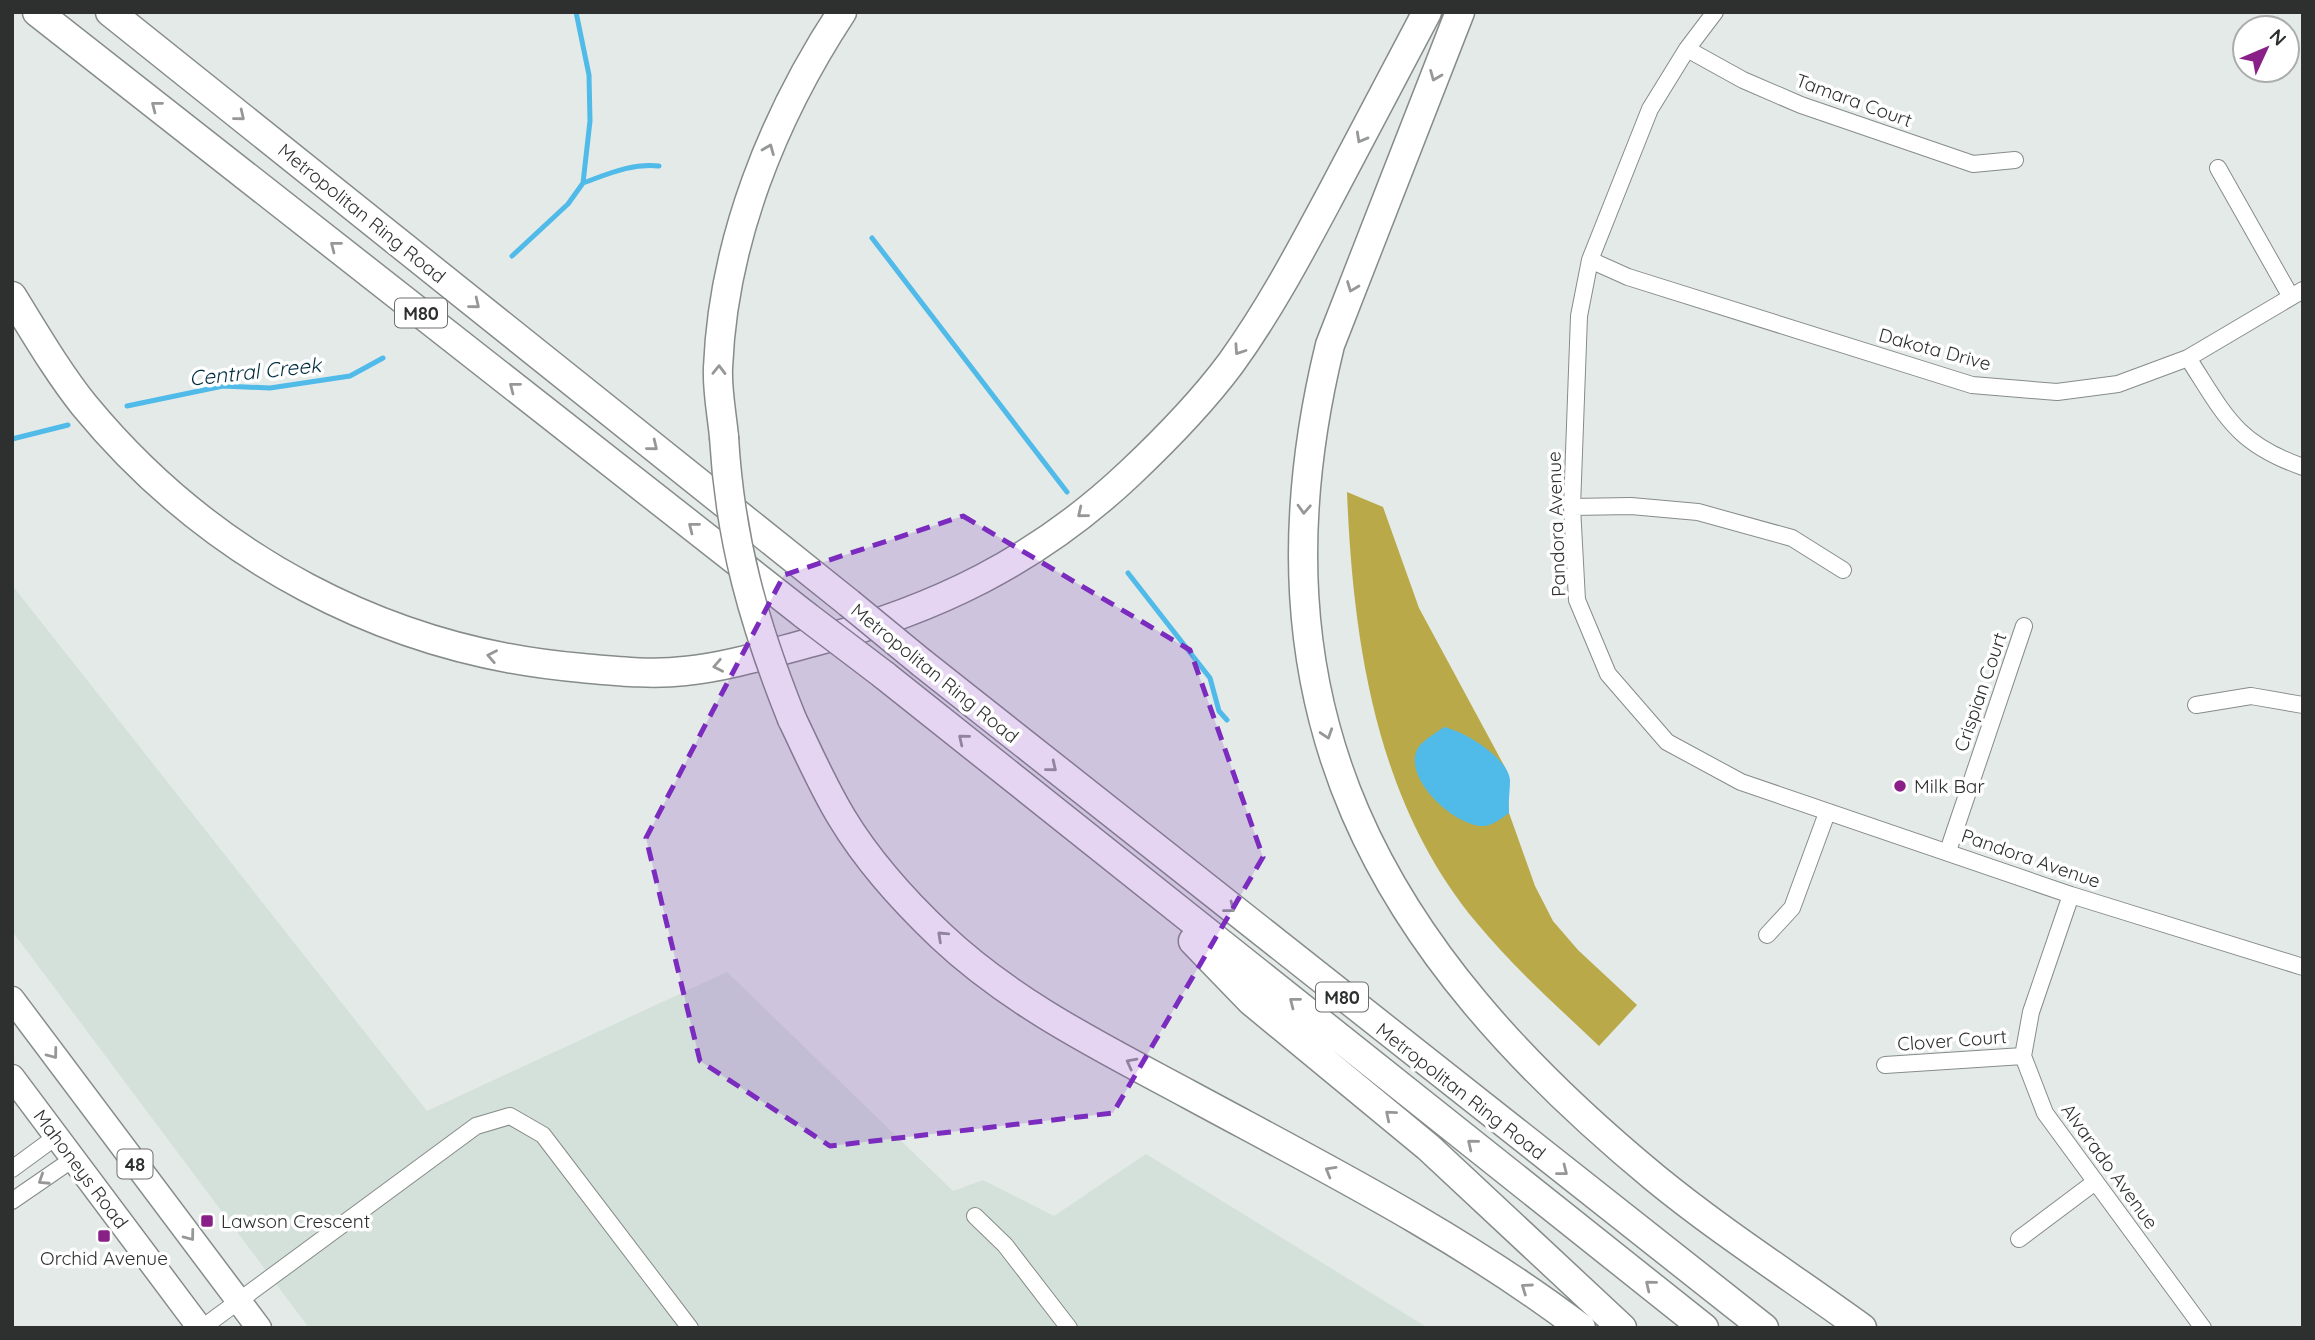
<svg xmlns="http://www.w3.org/2000/svg" width="2315" height="1340" viewBox="0 0 2315 1340" font-family="Quicksand,sans-serif">
<style>
.built{fill:#d4e1da}
.forest{fill:#b9a949}
.water{fill:#50bae9}
.lines{fill:none;stroke-linecap:round;stroke-linejoin:round}
.stream{stroke:#50bae9;stroke-width:5}
.minor-casing{stroke:#868c89;stroke-width:18}
.primary-casing{stroke:#868c89;stroke-width:27}
.motorway-casing{stroke:#868c89;stroke-width:31}
.minor{stroke:#fff;stroke-width:16}
.primary{stroke:#fff;stroke-width:24}
.motorway{stroke:#fff;stroke-width:28}
.motorway-bridge-casing{stroke:#868c89;stroke-width:31;stroke-linecap:butt}
.motorway-bridge{stroke:#fff;stroke-width:28}
.oneway{stroke:#969897}
.marked{fill:#7b2cbf;fill-opacity:0.2;stroke:#7b2cbf;stroke-width:5;stroke-dasharray:14 9;stroke-linejoin:round}
.poi-dot{fill:#882087;stroke:#fff;stroke-width:2.5}
.labels{text-anchor:middle;dominant-baseline:central;stroke-width:7;stroke-linejoin:round;paint-order:stroke}
.shield{fill:#fff;stroke:#6d6e6d;stroke-width:2}
.shield-label{font-size:18px;font-weight:bold;fill:#2e302f}
.street-label{font-size:19px;fill:#2e302f;stroke:#fff}
.poi-label{font-size:19px;fill:#2e302f;stroke:#fff;text-anchor:start}
.water-label{font-size:21px;font-style:italic;fill:#002e41;stroke:#fff}
</style>
<rect width="100%" height="100%" fill="#e4eae7"/>
<path class="built" d="M 12,585 L 427,1111 L 727,972 L 953,1191 L 983,1180 L 1054,1216 L 1146,1154 L 1428,1328 L 309,1328 L 12,931 Z"/>
<path class="forest" d="M 1347,492 L 1383,507 L 1419,608 L 1507,771 L 1509,813 L 1535,886 L 1553,921 L 1578,950 L 1637,1005 L 1599,1046 C 1557,1006 1513,967 1476,922 C 1376,802 1353,642 1347,492 Z"/>
<path class="water" d="M 1444,727 C 1463,731 1508,757 1510,780 C 1510,791 1508,802 1509,813 C 1502,818 1493,825 1485,826 C 1455,828 1401,777 1418,748 C 1423,740 1436,733 1444,727 Z"/>
<g class="lines">
<path class="stream" d="M 583,183 C 608,174 632,163 659,166
M 872,238 L 1067,492
M 512,256 L 568,204 L 583,183 L 590,121 L 589,75 L 576,12
M 127,406 L 223,386 L 270,388 L 350,376 L 383,358
M 12,439 L 68,425
M 1128,573 L 1210,678 L 1219,711 L 1227,720"/>
<g class="minor-casing">
<path id="minor" d="M 1715,12 L 1687,49 L 1650,109 L 1590,260 L 1579,316 L 1572,507 L 1577,600 L 1608,674 L 1667,742 L 1741,782 L 2071,895 L 2303,967
M 1687,49 L 1743,80 L 1801,105 L 1973,164 L 2015,160
M 2218,168 L 2291,297
M 1590,260 L 1628,277 L 1972,385 L 2057,392 L 2118,384 L 2188,358 L 2303,290
M 2188,358 C 2225,415 2235,443 2303,467
M 1572,507 L 1631,506 L 1698,512 L 1792,538 L 1843,570
M 2196,705 L 2251,696 L 2303,705
M 1948,851 L 2024,626
M 2071,895 L 2031,1012 L 2023,1056 L 2045,1113 L 2203,1328
M 1767,935 L 1792,908 L 1827,813
M 1885,1065 L 2023,1056
M 12,1169 L 57,1136
M 12,1201 L 73,1159
M 975,1216 L 1005,1245 L 1069,1328
M 2019,1239 L 2095,1182
M 202,1328 L 476,1126 L 510,1116 L 543,1135 L 690,1328"/>
</g>
<g class="primary-casing">
<path id="primary" d="M 12,999 L 259,1328
M 12,1077 L 200,1328"/>
</g>
<g class="motorway-casing">
<path id="motorway" d="M 37,12 L 805,615
M 110,12 L 849,603
M 1460,12 L 1330,345 C 1241,710 1378,949 1655,1178 C 1721,1232 1793,1278 1862,1328
M 12,296 C 35,333 57,371 84,405 C 209,557 387,652 582,668 C 616,671 651,675 685,671 C 728,667 771,653 813,642 C 935,610 1037,561 1130,473 C 1166,439 1202,402 1231,363 C 1270,309 1300,252 1331,194 C 1363,133 1395,73 1427,12
M 724,437 C 722,415 717,391 718,368 C 723,241 773,117 842,12
M 922,663 L 1764,1328
M 884,675 L 1704,1328
M 792,719 C 808,752 823,787 842,818 C 868,861 904,901 941,936 C 1013,1004 1103,1048 1190,1095 C 1323,1167 1460,1236 1581,1328
M 1193,941 L 1251,1001 L 1428,1147 L 1622,1328"/>
</g>
<use href="#minor" class="minor"/>
<use href="#primary" class="primary"/>
<use href="#motorway" class="motorway"/>
<g class="motorway-bridge-casing">
<path id="motorway-bridge" d="M 724,437 C 730,541 754,624 792,719
M 849,603 L 922,663
M 805,615 L 884,675"/>
</g>
<use href="#motorway-bridge" class="motorway-bridge"/>
</g>
<defs><path id="oneway-chevron" d="M-2-3.5L2.5 0L-2 3.5" fill="none" stroke-width="1.6" stroke-linecap="round" stroke-linejoin="round" transform="scale(1.75)"/></defs>
<g class="oneway">
<use href="#oneway-chevron" transform="translate(1435 76) rotate(112)"/>
<use href="#oneway-chevron" transform="translate(156 106) rotate(-142)"/>
<use href="#oneway-chevron" transform="translate(240 116) rotate(39)"/>
<use href="#oneway-chevron" transform="translate(1361 138) rotate(119)"/>
<use href="#oneway-chevron" transform="translate(769 149) rotate(-68)"/>
<use href="#oneway-chevron" transform="translate(335 246) rotate(-142)"/>
<use href="#oneway-chevron" transform="translate(1352 287) rotate(111)"/>
<use href="#oneway-chevron" transform="translate(475 304) rotate(39)"/>
<use href="#oneway-chevron" transform="translate(1239 350) rotate(124)"/>
<use href="#oneway-chevron" transform="translate(719 370) rotate(-89)"/>
<use href="#oneway-chevron" transform="translate(514 387) rotate(-142)"/>
<use href="#oneway-chevron" transform="translate(653 446) rotate(39)"/>
<use href="#oneway-chevron" transform="translate(1304 509) rotate(93)"/>
<use href="#oneway-chevron" transform="translate(1082 513) rotate(141)"/>
<use href="#oneway-chevron" transform="translate(693 527) rotate(-142)"/>
<use href="#oneway-chevron" transform="translate(492 656) rotate(-169)"/>
<use href="#oneway-chevron" transform="translate(718 666) rotate(169)"/>
<use href="#oneway-chevron" transform="translate(1327 734) rotate(72)"/>
<use href="#oneway-chevron" transform="translate(963 739) rotate(-141)"/>
<use href="#oneway-chevron" transform="translate(1052 767) rotate(39)"/>
<use href="#oneway-chevron" transform="translate(1230 908) rotate(38)"/>
<use href="#oneway-chevron" transform="translate(942 936) rotate(-137)"/>
<use href="#oneway-chevron" transform="translate(1294 1002) rotate(-142)"/>
<use href="#oneway-chevron" transform="translate(53 1054) rotate(53)"/>
<use href="#oneway-chevron" transform="translate(1131 1063) rotate(-152)"/>
<use href="#oneway-chevron" transform="translate(1390 1115) rotate(-140)"/>
<use href="#oneway-chevron" transform="translate(1472 1144) rotate(-141)"/>
<use href="#oneway-chevron" transform="translate(1330 1171) rotate(-150)"/>
<use href="#oneway-chevron" transform="translate(1563 1171) rotate(38)"/>
<use href="#oneway-chevron" transform="translate(43 1180) rotate(147)"/>
<use href="#oneway-chevron" transform="translate(190 1236) rotate(53)"/>
<use href="#oneway-chevron" transform="translate(1650 1285) rotate(-141)"/>
<use href="#oneway-chevron" transform="translate(1526 1288) rotate(-145)"/>
</g>
<path class="marked" d="M 963,516 L 1190,650 L 1263,857 L 1113,1113 L 830,1146 L 700,1061 L 646,838 L 784,575 Z"/>
<g class="poi-dot">
<circle cx="1900" cy="786" r="7"/>
<rect x="200" y="1214" width="14" height="14" rx="3.5"/>
<rect x="97" y="1229" width="14" height="14" rx="3.5"/>
</g>
<g class="labels">
<g class="shield">
<rect x="395" y="298.5" width="52" height="29" rx="5"/>
<rect x="1316" y="982.5" width="52" height="29" rx="5"/>
<rect x="117.5" y="1149.5" width="35" height="29" rx="5"/>
</g>
<g class="shield-label">
<text x="421" y="313">M80</text>
<text x="1342" y="997">M80</text>
<text x="135" y="1164">48</text>
</g>
<g class="street-label">
<text transform="translate(1854 100) rotate(20)">Tamara Court</text>
<text transform="translate(362 213) rotate(39)">Metropolitan Ring Road</text>
<text transform="translate(1935 349) rotate(15)">Dakota Drive</text>
<text transform="translate(1556 524) rotate(-92)">Pandora Avenue</text>
<text transform="translate(935 673) rotate(39)">Metropolitan Ring Road</text>
<text transform="translate(1980 692) rotate(-71)">Crispian Court</text>
<text transform="translate(2031 858) rotate(19)">Pandora Avenue</text>
<text transform="translate(1952 1040) rotate(-4)">Clover Court</text>
<text transform="translate(1461 1091) rotate(38)">Metropolitan Ring Road</text>
<text transform="translate(2110 1166) rotate(54)">Alvarado Avenue</text>
<text transform="translate(81 1169) rotate(53)">Mahoneys Road</text>
</g>
<g class="poi-label">
<text x="1914" y="786">Milk Bar</text>
<text x="221" y="1221">Lawson Crescent</text>
<text x="104" y="1258" text-anchor="middle">Orchid Avenue</text>
</g>
<g class="water-label">
<text transform="translate(255 371) rotate(-6)">Central Creek</text>
</g>
</g>
<rect width="2315" height="1340" fill="none" stroke="#2e302f" stroke-width="28"/>
<g transform="translate(2266 49) rotate(46)"><circle r="33" fill="#ffffff" stroke="#abacac" stroke-width="2"/>
<path d="M0-5L12 26L0 18L-12 26Z" fill="#882087"/>
<text y="-10" font-size="19" font-weight="bold" text-anchor="middle" fill="#2e302f">N</text>
</g>
</svg>
